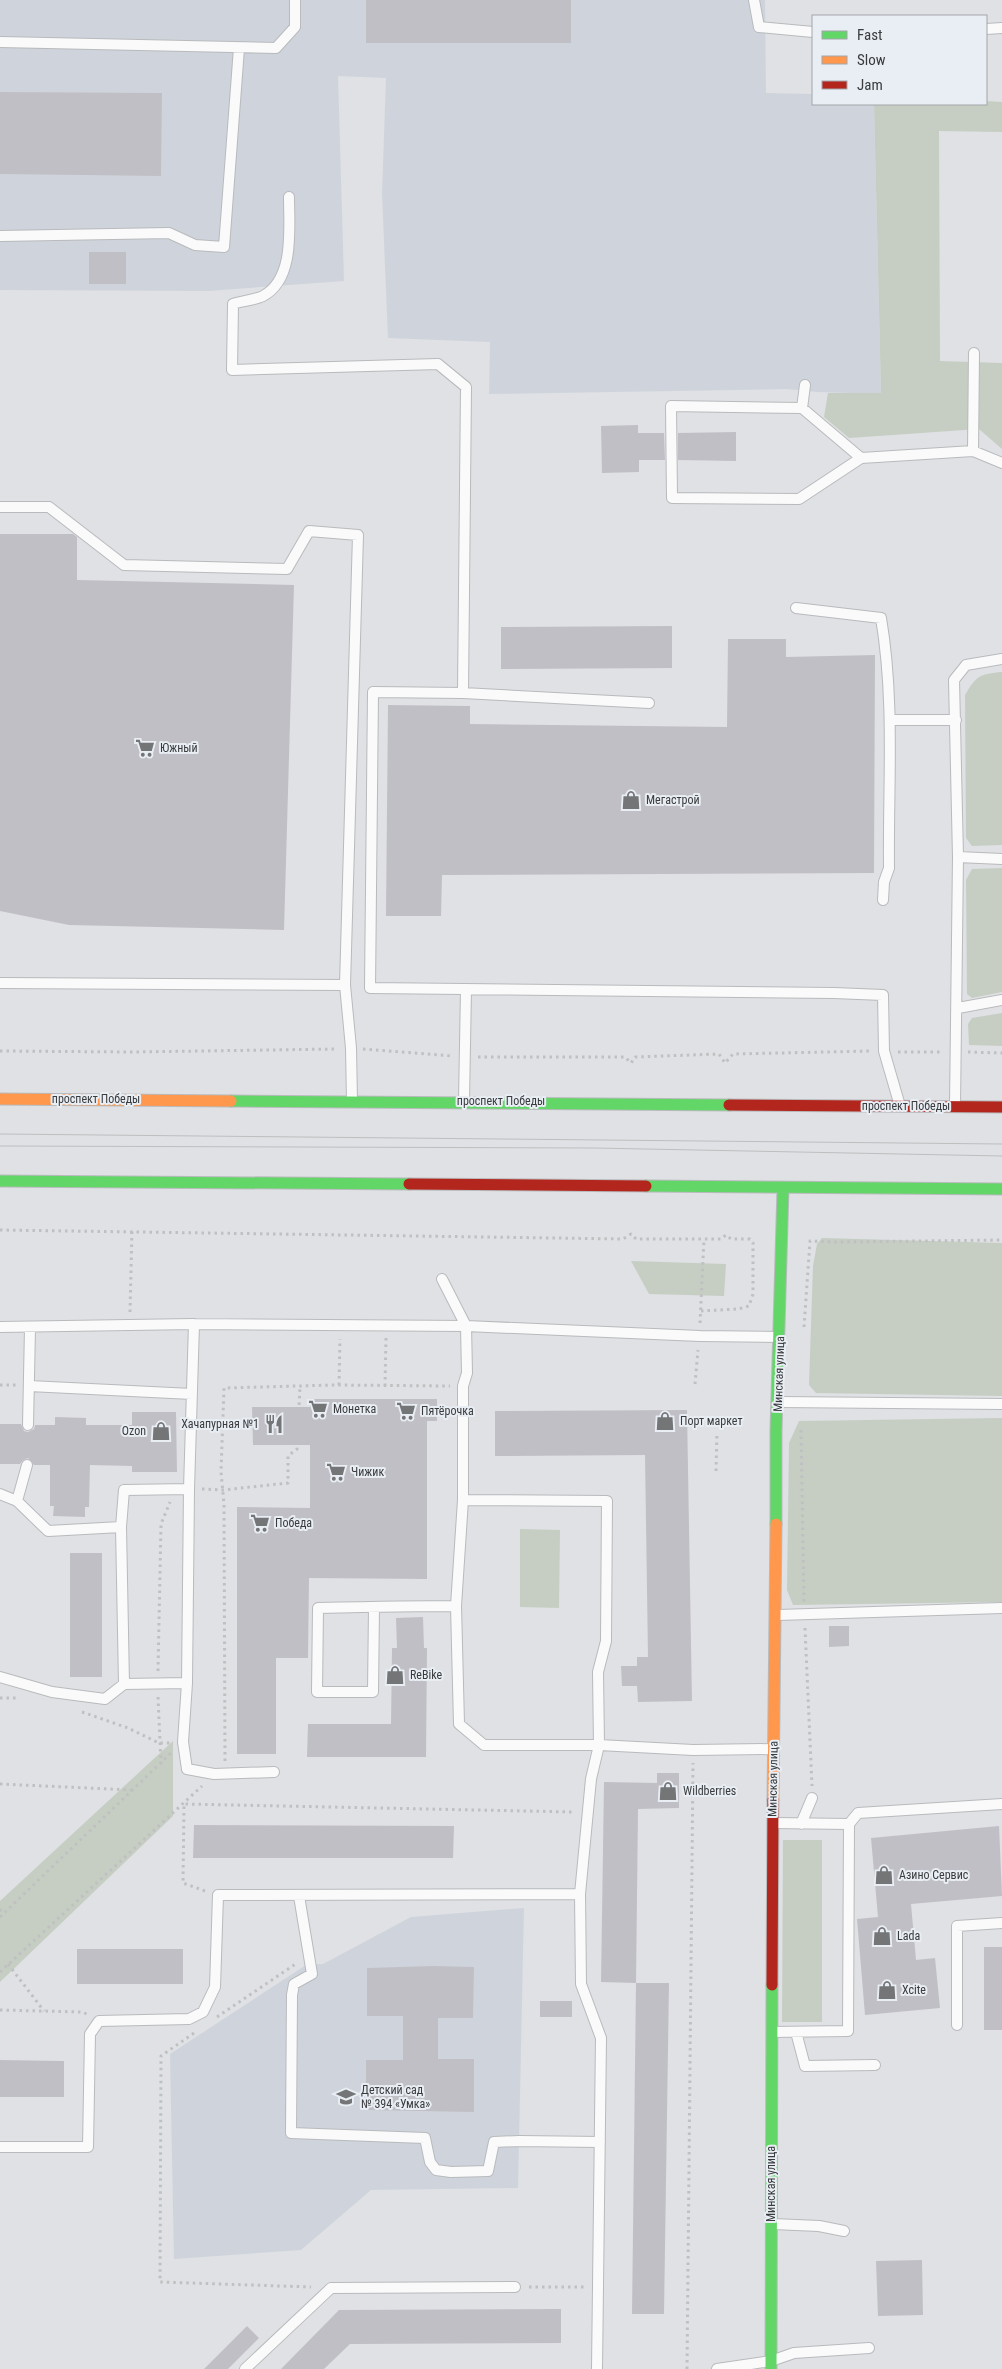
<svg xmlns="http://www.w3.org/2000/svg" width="1002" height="2369" viewBox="0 0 1002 2369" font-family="'Roboto Condensed',sans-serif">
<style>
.built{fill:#cfd4dc}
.green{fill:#c6cec3}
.building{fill:#c1bfc6}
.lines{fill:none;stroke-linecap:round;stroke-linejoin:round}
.lane-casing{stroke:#b8babc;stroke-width:12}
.fast-casing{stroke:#b8babc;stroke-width:13}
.slow-casing{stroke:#b8babc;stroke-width:13}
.jam-casing{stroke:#b8babc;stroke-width:13}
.path{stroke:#bfc0c1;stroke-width:3;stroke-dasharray:2.5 4;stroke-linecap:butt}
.lane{stroke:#fafafb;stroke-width:10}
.fast{stroke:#63d668;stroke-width:11}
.slow{stroke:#ff974d;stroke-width:11}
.jam{stroke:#b3261e;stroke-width:11}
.tram{stroke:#bebebf;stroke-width:1}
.labels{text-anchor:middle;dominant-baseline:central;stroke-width:4;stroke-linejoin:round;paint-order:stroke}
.poi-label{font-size:12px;fill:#393b3d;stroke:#e9eef4;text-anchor:start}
.street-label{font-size:12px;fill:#393b3d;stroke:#e9eef4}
</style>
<rect width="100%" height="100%" fill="#dfe1e4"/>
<path class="built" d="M 0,0 L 765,0 L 766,93 L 813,94 L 813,104 L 874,104 L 881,394 L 817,392 L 787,389 L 489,394 L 490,342 L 388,338 L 382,193 L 386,78 L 338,76 L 344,281 L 208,291 L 0,290 Z
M 524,1908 L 518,2188 L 371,2190 L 301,2250 L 174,2259 L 170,2054 L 306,1965 L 323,1964 L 411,1917 Z"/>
<path class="green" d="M 986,101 L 1002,102 L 1002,132 L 939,131 L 940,361 L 1002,363 L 1002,449 L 979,429 L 849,438 L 824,417 L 828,393 L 881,393 L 874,104 L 986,104 Z
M 1002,672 L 1002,845 L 972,846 L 966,838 L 965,695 C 977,675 980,674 1002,672 Z
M 1002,868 L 1002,992 L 972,998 L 967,994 L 966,880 L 972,869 Z
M 1002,1013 L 1002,1046 L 969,1045 L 968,1024 L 972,1018 Z
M 822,1238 L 1002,1243 L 1002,1396 L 816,1393 L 809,1385 L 813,1266 L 817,1244 Z
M 631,1261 L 726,1264 L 724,1296 L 649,1294 Z
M 1002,1418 L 1002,1602 L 793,1605 L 787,1590 L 789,1443 L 799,1421 Z
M 520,1529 L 560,1530 L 559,1608 L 520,1607 Z
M 173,1741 L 173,1816 L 0,1982 L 0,1901 Z
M 783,1840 L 822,1840 L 822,2022 L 782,2022 Z"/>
<path class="building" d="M 366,0 L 571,0 L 571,43 L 366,43 Z
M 0,92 L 162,93 L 161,176 L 0,174 Z
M 89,252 L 126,252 L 126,284 L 89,284 Z
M 638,425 L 638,433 L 664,433 L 665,460 L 639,460 L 639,472 L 602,473 L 601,426 Z
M 736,432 L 736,461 L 678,460 L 678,433 Z
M 0,534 L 73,534 L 77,537 L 77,580 L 294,585 L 284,930 L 69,925 L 0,911 Z
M 672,626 L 672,668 L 501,669 L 501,627 Z
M 728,639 L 786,639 L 786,657 L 875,655 L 874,873 L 442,875 L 441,916 L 386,916 L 388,705 L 470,706 L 470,724 L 727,727 Z
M 310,1399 L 437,1399 L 437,1421 L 427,1421 L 427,1579 L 309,1578 L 308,1658 L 276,1658 L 276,1754 L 237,1754 L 237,1507 L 310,1508 L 310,1445 L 253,1445 L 252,1407 L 310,1407 Z
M 687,1410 L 692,1701 L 638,1702 L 637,1686 L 622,1686 L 621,1666 L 637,1666 L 637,1657 L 648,1657 L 645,1455 L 495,1456 L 495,1411 Z
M 132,1412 L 176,1412 L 177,1472 L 132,1472 L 132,1466 L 90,1465 L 89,1507 L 85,1507 L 85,1517 L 53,1516 L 54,1506 L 50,1506 L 50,1465 L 34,1465 L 28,1458 L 23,1460 L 20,1464 L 0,1464 L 0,1424 L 21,1424 L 24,1431 L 28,1432 L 34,1429 L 35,1425 L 55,1425 L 55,1417 L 86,1418 L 86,1425 L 132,1425 Z
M 70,1553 L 102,1553 L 102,1677 L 70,1677 Z
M 423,1617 L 424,1648 L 427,1648 L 426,1757 L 307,1757 L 308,1724 L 391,1724 L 392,1648 L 397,1648 L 396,1618 Z
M 829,1626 L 849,1626 L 849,1646 L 829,1647 Z
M 657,1773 L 679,1773 L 679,1808 L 638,1809 L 636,1983 L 601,1982 L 604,1782 L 657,1783 Z
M 194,1825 L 454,1826 L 453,1858 L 193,1858 Z
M 999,1826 L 1002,1896 L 911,1904 L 916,1960 L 935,1958 L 940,2008 L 865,2015 L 857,1919 L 878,1917 L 871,1838 Z
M 984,1947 L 1002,1947 L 1002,2030 L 984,2030 Z
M 77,1949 L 183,1949 L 183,1984 L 77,1984 Z
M 433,1966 L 474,1967 L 473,2018 L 438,2018 L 438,2059 L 474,2059 L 474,2112 L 366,2110 L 366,2060 L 403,2060 L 403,2016 L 367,2016 L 367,1968 Z
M 636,1983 L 669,1983 L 664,2314 L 632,2314 Z
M 540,2001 L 572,2001 L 572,2017 L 540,2017 Z
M 0,2060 L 64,2061 L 64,2097 L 0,2097 Z
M 922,2260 L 923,2315 L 878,2316 L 876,2261 Z
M 561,2309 L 561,2343 L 350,2344 L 324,2369 L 281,2369 L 339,2310 Z
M 247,2326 L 259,2338 L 228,2369 L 204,2369 Z"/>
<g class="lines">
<g class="lane-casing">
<path id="lane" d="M 754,0 L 759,27 L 813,32
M 986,29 L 1002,28
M 0,42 L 276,48 L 295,27 L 295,0
M 289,197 C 289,228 295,279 263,296 C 255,300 242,301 233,304 L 232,370 L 438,364 L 466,387 L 463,693 L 373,692 L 370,988 L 834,993 L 883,995 L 884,1051 L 900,1106
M 0,236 L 169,233 L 195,245 L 224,247 L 239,48
M 805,385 L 802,408 L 861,458 L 973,451 L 1002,463
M 802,408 L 671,406 L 672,498 L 799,499 L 861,458
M 973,451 L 974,353
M 0,507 L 49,507 L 124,565 L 287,569 L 309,531 L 358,535 L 345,985 L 351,1048 L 352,1101
M 796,608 L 881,618 C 895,701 888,785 889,868 L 884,882 L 883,900
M 463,693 L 649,703
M 890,720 L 956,720
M 958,857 L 1002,859
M 0,983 L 345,985
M 958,1008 L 1002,1000
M 464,1101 L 466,989
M 955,1106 L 958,857 L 954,680 L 966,665 L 1002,659
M 442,1279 L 466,1326 L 467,1373 L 463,1386 L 463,1500 L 456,1606 L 459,1724 L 484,1745 L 599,1745 L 693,1750 L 773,1749
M 0,1327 L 194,1324 L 466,1326 L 700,1336 L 779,1337
M 29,1386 L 192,1394
M 779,1402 L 1002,1404
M 28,1425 L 30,1328
M 189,1489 L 187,1683 L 183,1742 L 187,1769 L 214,1774 L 274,1772
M 0,1494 L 17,1501 L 48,1531 L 121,1527 L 124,1490 L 189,1489 L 194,1324
M 463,1500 L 607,1501 L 606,1641 L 598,1672 L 599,1745 L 591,1779 L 580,1894 L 581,1984 L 601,2038 L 597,2369
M 17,1501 L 27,1465
M 121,1527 L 124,1684 L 187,1683
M 374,1607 L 373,1692 L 317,1692 L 318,1608 C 364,1607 410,1606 456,1606
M 778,1615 L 1002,1608
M 0,1677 L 52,1692 L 105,1699 L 124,1684
M 801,1824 L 812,1798
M 849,1824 L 858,1813 L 1002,1804
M 299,1896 L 312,1974 L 294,1984 L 292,1995 L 291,2133 L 425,2138 L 430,2162 L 436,2170 L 451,2172 L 488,2171 L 494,2142 L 519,2141 L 600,2142
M 957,2025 L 957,1926 L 1002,1923
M 772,2032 L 848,2031 L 849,1824 L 774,1823
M 796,2032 L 805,2066 L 875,2065
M 0,2147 L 88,2147 L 90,2034 L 99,2021 L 189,2019 L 203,2012 L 215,1987 L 218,1895 L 580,1894
M 773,2224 L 819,2226 L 844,2231
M 245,2369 L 331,2288 L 515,2287
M 717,2369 L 771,2361 L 794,2353 L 869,2348"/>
</g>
<g class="fast-casing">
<path id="fast" d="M 231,1101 L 729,1105
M 0,1181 L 409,1184
M 646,1186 L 1002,1189
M 776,1524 L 776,1431 L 783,1188
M 771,2369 L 772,1985"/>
</g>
<g class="slow-casing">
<path id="slow" d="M 0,1099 L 231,1101
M 773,1800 L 776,1524"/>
</g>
<g class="jam-casing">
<path id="jam" d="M 729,1105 L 1002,1107
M 409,1184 L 646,1186
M 772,1985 L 773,1800"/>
</g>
<path class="path" d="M 363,1049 L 452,1056
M 0,1051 L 132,1052 L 337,1049
M 898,1052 L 942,1052
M 968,1052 L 1002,1053
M 478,1057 L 625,1057 L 631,1063 L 635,1057 L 719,1054 L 725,1063 L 733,1054 L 872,1051
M 0,1230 L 623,1239 L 631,1234 L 636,1239 L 721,1239 L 726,1235 L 731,1239 L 750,1239 L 753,1243 L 753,1294 L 749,1306 L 738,1309 L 700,1311
M 130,1312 L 132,1230
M 700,1323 L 704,1239
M 804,1327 L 810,1241 L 836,1242 L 1002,1240
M 695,1384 L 698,1350
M 0,1385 L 17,1385
M 339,1385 L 340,1339
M 385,1386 L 386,1338
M 801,1430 L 804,1602
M 716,1471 L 717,1432
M 202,1489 L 223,1490 L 288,1483 L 288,1456 L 297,1449 L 300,1386
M 805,1628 L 812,1786
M 158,1671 L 161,1524 L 170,1502
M 158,1697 L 161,1763
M 0,1698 L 16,1698
M 82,1712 L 128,1728 L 159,1743 L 170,1743
M 225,1761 L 224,1504 L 221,1472 L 224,1388 L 334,1385 L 450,1386
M 0,1784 L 132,1790
M 205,1891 L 183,1883 L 184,1804 L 574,1812
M 0,1909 L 2,1915
M 0,1917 L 171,1753
M 8,1964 L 44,2011
M 0,1972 L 202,1786
M 0,2010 L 83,2012 L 88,2015
M 217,2017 L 297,1963
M 194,2033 L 161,2056 L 160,2282 L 311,2287
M 529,2287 L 585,2287
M 687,2369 L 693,1763"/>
<use href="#lane" class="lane"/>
<use href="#fast" class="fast"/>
<use href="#slow" class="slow"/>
<use href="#jam" class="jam"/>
<path class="tram" d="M 0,1134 L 1002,1144
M 0,1146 L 594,1148 L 1002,1156"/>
</g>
<defs>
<g id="supermarket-bare" transform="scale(1.5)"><path d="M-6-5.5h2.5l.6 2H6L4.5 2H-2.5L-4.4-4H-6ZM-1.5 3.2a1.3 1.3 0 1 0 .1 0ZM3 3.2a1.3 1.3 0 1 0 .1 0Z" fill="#737577" stroke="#e9eef4" stroke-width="2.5" paint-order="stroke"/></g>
<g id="shop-bare" transform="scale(1.5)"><path d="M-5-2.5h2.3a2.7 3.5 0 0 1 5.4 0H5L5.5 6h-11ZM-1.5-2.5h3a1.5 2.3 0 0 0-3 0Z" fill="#737577" stroke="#e9eef4" stroke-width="2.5" paint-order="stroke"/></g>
<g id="restaurant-bare" transform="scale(1.5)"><path d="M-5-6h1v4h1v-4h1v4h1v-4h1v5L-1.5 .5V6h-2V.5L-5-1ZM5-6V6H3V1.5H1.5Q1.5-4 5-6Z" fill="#737577" stroke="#e9eef4" stroke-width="2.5" paint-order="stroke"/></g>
<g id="school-bare" transform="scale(1.5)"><path d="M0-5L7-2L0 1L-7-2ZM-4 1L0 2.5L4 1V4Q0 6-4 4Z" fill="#737577" stroke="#e9eef4" stroke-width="2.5" paint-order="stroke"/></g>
</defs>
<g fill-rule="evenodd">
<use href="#supermarket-bare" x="145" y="748"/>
<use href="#shop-bare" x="631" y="800"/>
<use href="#supermarket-bare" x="318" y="1409"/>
<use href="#supermarket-bare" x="406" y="1411"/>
<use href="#shop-bare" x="665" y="1421"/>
<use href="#restaurant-bare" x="274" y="1424"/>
<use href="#shop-bare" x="161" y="1431"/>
<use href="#supermarket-bare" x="336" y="1472"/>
<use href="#supermarket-bare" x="260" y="1523"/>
<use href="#shop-bare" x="395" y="1675"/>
<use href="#shop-bare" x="668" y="1791"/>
<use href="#shop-bare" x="884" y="1875"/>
<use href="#shop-bare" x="882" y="1936"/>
<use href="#shop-bare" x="887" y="1990"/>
<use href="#school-bare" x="346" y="2097"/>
</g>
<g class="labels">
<g class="poi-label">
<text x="160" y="748">Южный</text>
<text x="646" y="800">Мегастрой</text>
<text x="333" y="1409">Монетка</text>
<text x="421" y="1411">Пятёрочка</text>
<text x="680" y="1421">Порт маркет</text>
<text x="259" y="1424" text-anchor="end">Хачапурная №1</text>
<text x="146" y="1431" text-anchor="end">Ozon</text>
<text x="351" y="1472">Чижик</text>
<text x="275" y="1523">Победа</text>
<text x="410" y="1675">ReBike</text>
<text x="683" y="1791">Wildberries</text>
<text x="899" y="1875">Азино Сервис</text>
<text x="897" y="1936">Lada</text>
<text x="902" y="1990">Xcite</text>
<text x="361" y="2090">Детский сад<tspan x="361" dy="14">№ 394 «Умка»</tspan></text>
</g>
<g class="street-label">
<text x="96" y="1099">проспект Победы</text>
<text x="501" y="1101">проспект Победы</text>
<text x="906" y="1106">проспект Победы</text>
<text transform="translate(779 1374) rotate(-88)">Минская улица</text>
<text transform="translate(773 1779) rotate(-89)">Минская улица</text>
<text transform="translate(771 2184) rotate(-90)">Минская улица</text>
</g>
</g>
<rect x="812" y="15" width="175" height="90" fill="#e9eef4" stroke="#a3a6ab"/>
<rect x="822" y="31" width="25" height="8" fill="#63d668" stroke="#a3a6ab"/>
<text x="857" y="40" font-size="15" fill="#393b3d">Fast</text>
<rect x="822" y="56" width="25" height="8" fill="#ff974d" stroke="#a3a6ab"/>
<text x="857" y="65" font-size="15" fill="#393b3d">Slow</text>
<rect x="822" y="81" width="25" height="8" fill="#b3261e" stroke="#a3a6ab"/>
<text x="857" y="90" font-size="15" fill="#393b3d">Jam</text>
</svg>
